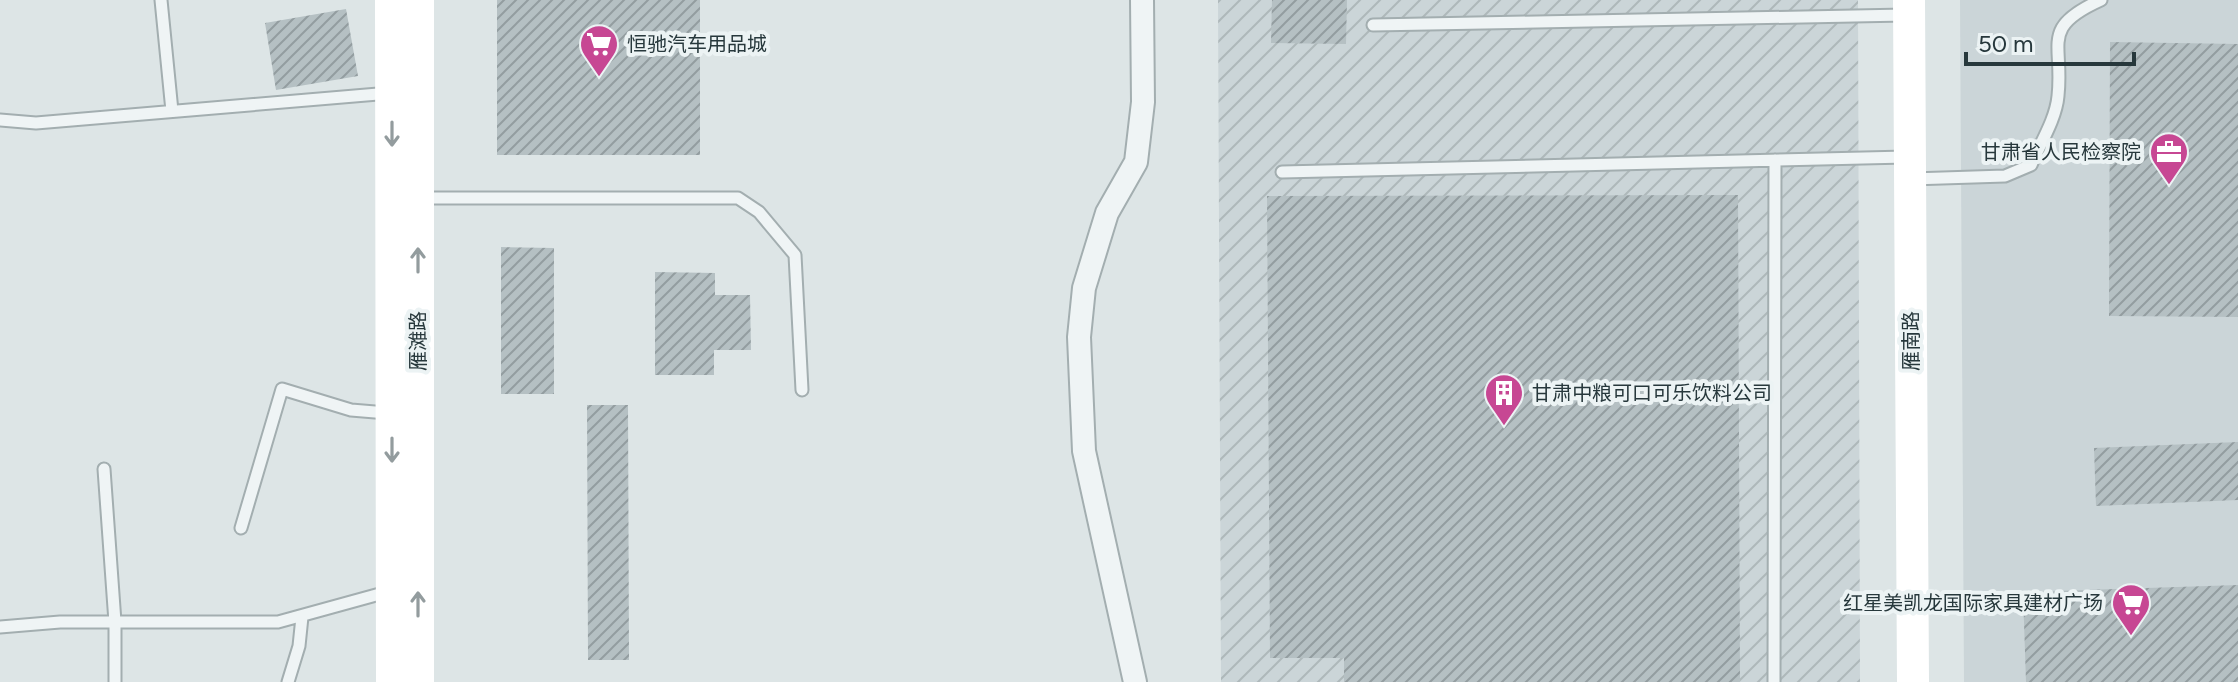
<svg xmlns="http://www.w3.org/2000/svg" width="2238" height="682" viewBox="0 0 2238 682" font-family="Figtree,'Noto Sans SC',sans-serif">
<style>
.built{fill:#cbd5d8}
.industrial{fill:url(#industrial-furrows)}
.building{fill:url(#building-hatch)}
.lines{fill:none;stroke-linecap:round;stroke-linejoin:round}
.service-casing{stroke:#a3aeb0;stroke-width:15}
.minor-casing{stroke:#a3aeb0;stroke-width:26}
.service{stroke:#eff4f5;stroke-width:11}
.minor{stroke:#eff4f5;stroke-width:22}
.secondary{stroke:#fff;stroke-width:32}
.oneway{stroke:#939c9e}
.labels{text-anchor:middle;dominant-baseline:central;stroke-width:8;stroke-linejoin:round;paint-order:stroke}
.poi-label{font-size:20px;fill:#27383c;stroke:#ecf3f4;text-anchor:start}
.street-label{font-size:20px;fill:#27383c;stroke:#ecf3f4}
</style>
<defs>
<pattern id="industrial-furrows" width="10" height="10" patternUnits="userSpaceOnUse" patternTransform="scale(2)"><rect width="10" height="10" fill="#cbd5d8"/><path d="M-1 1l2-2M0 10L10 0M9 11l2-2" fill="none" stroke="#aeb8ba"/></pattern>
<pattern id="building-hatch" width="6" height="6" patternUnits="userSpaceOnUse" patternTransform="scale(2)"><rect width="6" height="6" fill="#b5c0c3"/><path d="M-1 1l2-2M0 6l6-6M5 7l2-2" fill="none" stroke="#939da0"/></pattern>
</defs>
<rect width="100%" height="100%" fill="#dde5e6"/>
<path class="built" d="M 1960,0 L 2238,0 L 2238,682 L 1964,682 Z"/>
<path class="industrial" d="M 1218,0 L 1858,0 L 1860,682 L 1221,682 Z"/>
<path class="building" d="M 497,0 L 700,0 L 700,155 L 497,155 Z
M 1272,0 L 1347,0 L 1346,44 L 1271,43 Z
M 346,9 L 358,76 L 276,90 L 265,23 Z
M 2110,42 L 2238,44 L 2238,317 L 2109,316 Z
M 1738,195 L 1740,682 L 1344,682 L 1344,658 L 1270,658 L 1267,196 Z
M 501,247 L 554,248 L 554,394 L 501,394 Z
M 655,272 L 715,273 L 715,295 L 750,295 L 751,350 L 714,350 L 714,375 L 655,375 Z
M 587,405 L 628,405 L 629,660 L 588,660 Z
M 2238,442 L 2238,500 L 2096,506 L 2094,448 Z
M 2238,585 L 2238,682 L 2026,682 L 2023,592 Z"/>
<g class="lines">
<g class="service-casing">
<path id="service" d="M 161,0 L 172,111
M 1373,25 L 1905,15
M 0,120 L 36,123 L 390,93
M 1282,172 L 1906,157
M 1911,179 L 2005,176 L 2031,165 C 2040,144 2056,119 2058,96 C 2064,43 2039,28 2101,0
M 423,198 L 738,198 L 759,212 L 795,255 L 802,390
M 104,469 L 115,622 L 115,682
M 241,528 L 282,389 L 351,410 L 387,413
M 0,627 L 60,622 L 278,622 L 387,592
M 288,682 L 299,646 L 302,617
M 1774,682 L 1775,160"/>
</g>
<g class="minor-casing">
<path id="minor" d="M 1135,682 L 1084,451 L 1079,337 L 1084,288 L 1107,213 L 1136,162 L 1143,102 L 1142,0"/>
</g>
<use href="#service" class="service"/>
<use href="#minor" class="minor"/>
<path class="secondary" d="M 391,0 L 392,682
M 418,0 L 418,682
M 1909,0 L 1913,682"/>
</g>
<defs><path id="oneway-shaft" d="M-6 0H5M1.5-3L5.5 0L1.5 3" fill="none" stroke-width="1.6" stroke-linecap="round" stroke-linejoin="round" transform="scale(2)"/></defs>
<g class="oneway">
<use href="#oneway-shaft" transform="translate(392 134) rotate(90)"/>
<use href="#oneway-shaft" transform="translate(418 260) rotate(-90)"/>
<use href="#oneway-shaft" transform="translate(392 450) rotate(90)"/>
<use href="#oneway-shaft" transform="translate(418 604) rotate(-90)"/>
</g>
<defs>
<g id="supermarket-pin" transform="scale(2)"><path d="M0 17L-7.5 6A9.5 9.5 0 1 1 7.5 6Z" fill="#c74793" stroke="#ecf3f4"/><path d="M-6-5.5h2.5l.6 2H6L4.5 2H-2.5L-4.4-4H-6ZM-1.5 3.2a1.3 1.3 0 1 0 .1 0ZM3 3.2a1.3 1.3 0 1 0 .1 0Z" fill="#fff"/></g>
<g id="office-pin" transform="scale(2)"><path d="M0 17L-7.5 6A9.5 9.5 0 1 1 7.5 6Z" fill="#c74793" stroke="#ecf3f4"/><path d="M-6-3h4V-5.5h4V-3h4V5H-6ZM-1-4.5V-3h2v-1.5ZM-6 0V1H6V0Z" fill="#fff"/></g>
<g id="building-pin" transform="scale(2)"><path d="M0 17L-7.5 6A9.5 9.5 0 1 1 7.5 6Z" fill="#c74793" stroke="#ecf3f4"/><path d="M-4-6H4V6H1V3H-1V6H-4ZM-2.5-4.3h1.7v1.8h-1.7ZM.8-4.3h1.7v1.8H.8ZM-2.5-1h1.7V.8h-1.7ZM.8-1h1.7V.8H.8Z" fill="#fff"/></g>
</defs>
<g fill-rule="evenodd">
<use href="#supermarket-pin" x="599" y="44"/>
<use href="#office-pin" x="2169" y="152"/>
<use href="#building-pin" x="1504" y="393"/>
<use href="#supermarket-pin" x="2131" y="603"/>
</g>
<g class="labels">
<g class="poi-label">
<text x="627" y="44">恒驰汽车用品城</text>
<text x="2141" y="152" text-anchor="end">甘肃省人民检察院</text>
<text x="1532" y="393">甘肃中粮可口可乐饮料公司</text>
<text x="2103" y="603" text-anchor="end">红星美凯龙国际家具建材广场</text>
</g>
<g class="street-label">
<text transform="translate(418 341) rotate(-90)">雁滩路</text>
<text transform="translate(1911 341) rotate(-90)">雁南路</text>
</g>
</g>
<path d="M1966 52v12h168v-12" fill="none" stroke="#27383c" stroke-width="4"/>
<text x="1978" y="52" font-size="24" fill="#27383c" stroke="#ecf3f4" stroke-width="6" paint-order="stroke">50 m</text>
</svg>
